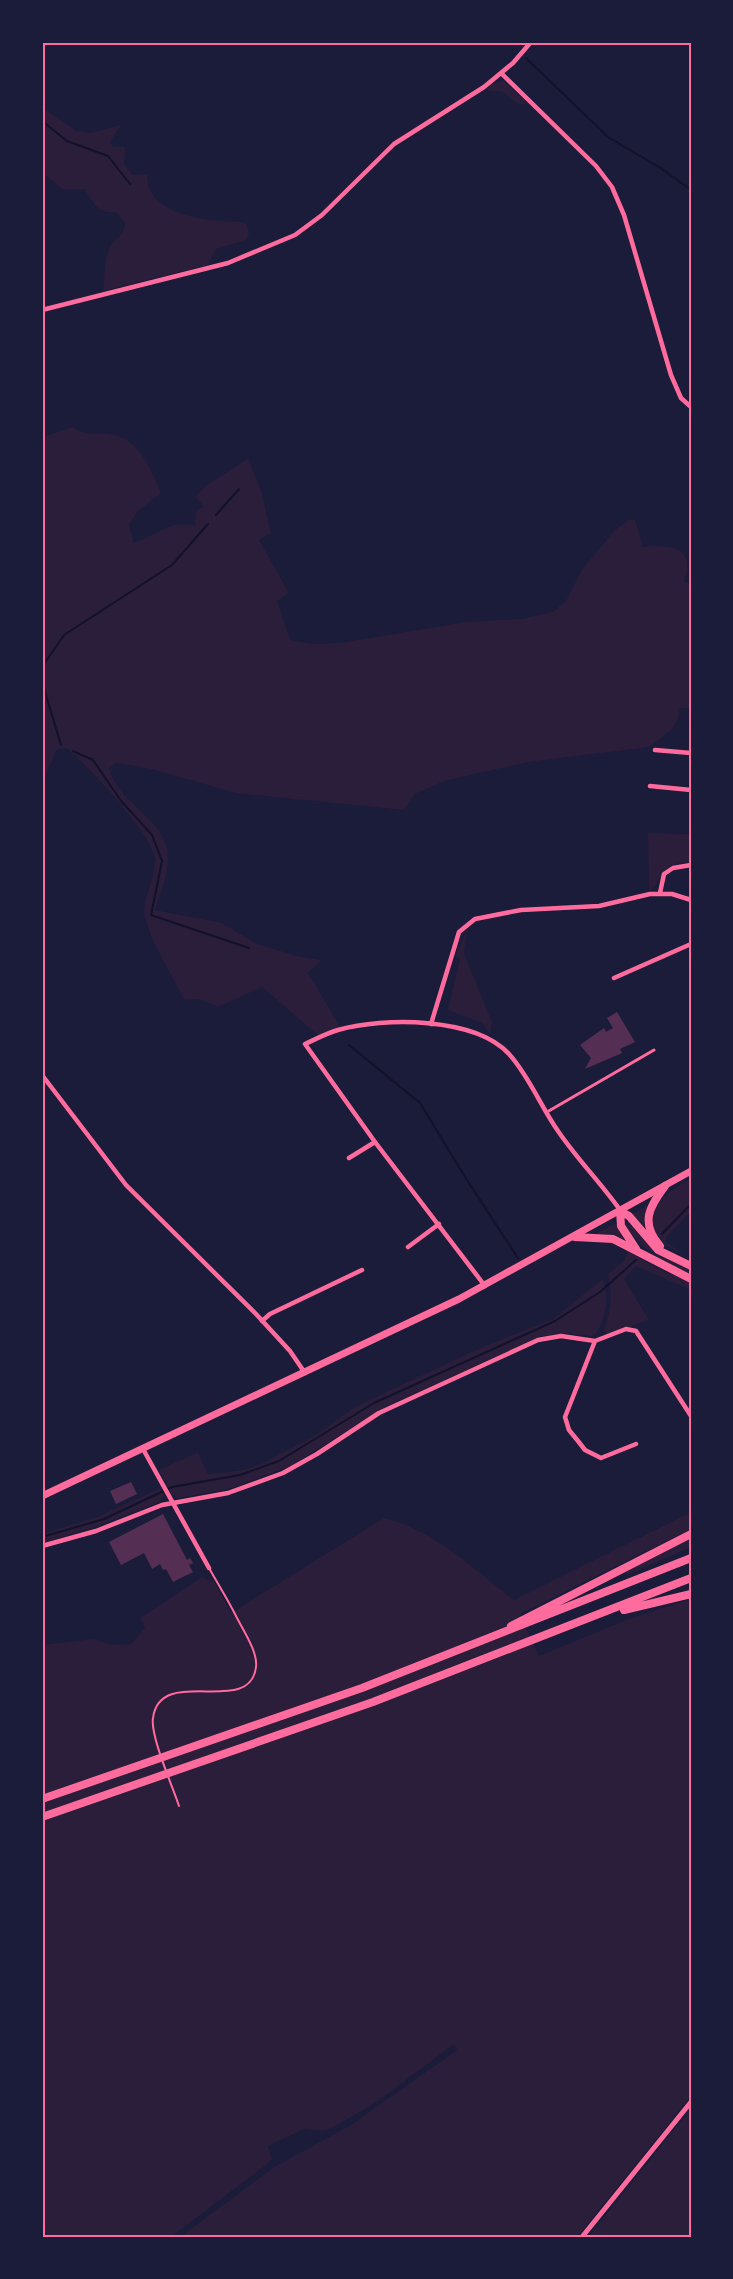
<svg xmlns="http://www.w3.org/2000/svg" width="733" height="2279" viewBox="0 0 733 2279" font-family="'Nunito Sans',sans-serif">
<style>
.green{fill:#2a1e3b}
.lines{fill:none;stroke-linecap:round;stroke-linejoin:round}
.stream{stroke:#12122b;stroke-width:2}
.building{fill:#542f53}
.service{stroke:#ff6b9d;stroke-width:2}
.pedestrian{stroke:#ff6b9d;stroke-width:3}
.minor{stroke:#ff6b9d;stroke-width:4.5}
.tertiary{stroke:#ff6b9d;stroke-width:5}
.primary{stroke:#ff6b9d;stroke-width:7}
.motorway{stroke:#ff6b9d;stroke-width:8}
.neatline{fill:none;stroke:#ff6b9d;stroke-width:2}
</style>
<rect width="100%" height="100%" fill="#1b1b3a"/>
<path class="green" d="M 504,81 L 507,84 L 528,104 L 518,104 L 503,92 L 485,90 L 496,82 Z
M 42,107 L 76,131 L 91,133 L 121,125 L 110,142 L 113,147 L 125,147 L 124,164 L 133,175 L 147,174 C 146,217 209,221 241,222 L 247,224 L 249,235 L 246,240 L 216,249 L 208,265 L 103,291 C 105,278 104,259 110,247 C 116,237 125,235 125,222 L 116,212 C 96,214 95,203 84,189 L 62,189 L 42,172 Z
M 73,427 C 85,438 101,431 115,435 C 140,441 153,472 161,493 L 138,511 L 129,525 L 134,543 L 173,525 L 195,525 L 196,512 L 204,506 L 195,497 L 208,484 L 248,459 L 261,490 L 271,533 L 259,540 L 289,593 L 277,601 L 290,640 L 313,644 L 340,643 L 466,622 L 521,619 L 553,612 L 566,601 L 581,571 L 615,530 L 629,520 L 635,520 L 643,547 C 671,544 697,547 684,581 L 691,585 L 691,708 L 680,708 L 677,721 L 670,731 L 649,747 L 528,762 L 444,781 L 415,794 L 404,810 L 236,793 L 151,769 L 116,763 L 109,768 C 117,803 167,819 168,856 C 169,874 160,893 155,910 L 222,923 L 257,944 L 301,957 L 321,960 L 308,973 L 341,1028 L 319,1036 L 262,987 L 218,1007 L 199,999 L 184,1000 C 172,974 154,948 146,921 C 139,902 157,878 155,858 C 153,835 85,762 66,748 L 57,749 L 42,783 L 42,437 Z
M 648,833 L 691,834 L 691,862 C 665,864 666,868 653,889 L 649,890 Z
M 467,929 L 464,954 L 492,1022 L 490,1034 L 482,1023 L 448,1010 L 460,959 L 456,955 Z
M 691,1178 L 691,1211 L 666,1238 L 667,1243 L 691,1259 L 662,1243 L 651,1225 C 655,1199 670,1191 691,1178 Z
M 648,1205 L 644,1220 L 647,1234 L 632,1214 Z
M 628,1221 L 657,1253 L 691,1271 L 691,1274 C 664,1262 641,1251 625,1225 Z
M 616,1223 L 627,1242 L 606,1234 L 595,1234 Z
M 628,1251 L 658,1269 L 691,1282 L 691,1290 L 636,1266 L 624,1279 L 649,1320 L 607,1334 L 604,1330 C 611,1310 613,1295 608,1274 L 624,1261 Z
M 603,1279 C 608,1298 608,1316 596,1333 L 592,1336 L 564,1333 L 540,1337 L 387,1406 L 292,1465 L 232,1488 L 179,1498 L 172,1495 L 159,1470 L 198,1452 L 208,1474 L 245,1470 L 263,1463 L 316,1435 L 355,1407 L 476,1350 L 553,1319 Z
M 160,1488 L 164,1495 L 160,1502 L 92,1528 L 42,1543 L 42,1534 L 100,1516 Z
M 691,1512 L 691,1529 L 520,1614 L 539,1656 L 626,1620 L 691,1599 L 691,2096 L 577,2237 L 180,2237 L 274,2167 L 351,2125 L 457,2050 L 454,2044 L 375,2103 L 334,2127 L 324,2131 L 304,2129 L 268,2146 L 272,2159 L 266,2165 L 171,2237 L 42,2237 L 42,1645 L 94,1639 L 108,1644 L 130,1645 L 145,1628 L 140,1618 L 202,1577 L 214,1582 L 231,1613 L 384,1518 C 436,1531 471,1567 514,1600 Z
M 691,1538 L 691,1547 L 627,1575 L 626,1572 Z
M 691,2109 L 691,2237 L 588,2237 Z"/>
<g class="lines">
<path class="stream" d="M 526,58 L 608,137 L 662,169 L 691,190
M 42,121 L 67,141 L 108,156 L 130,184
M 216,515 L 239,489
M 42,667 L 64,635 L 172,565 L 208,524
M 42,682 L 61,745
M 73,751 L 93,760 L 121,801 L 152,835 L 162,861 L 151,915 L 249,948
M 349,1045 L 420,1103 L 465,1177 L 518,1258
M 662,1234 L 691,1204
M 42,1537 L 104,1519 L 172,1487 L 240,1475 L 279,1461 L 374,1403 L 555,1321 L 600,1292 L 636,1260"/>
</g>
<path class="building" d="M 617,1012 L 635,1042 L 620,1049 L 622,1053 L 585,1069 L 591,1058 L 580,1045 L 604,1028 L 606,1032 L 613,1028 L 607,1018 Z
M 131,1482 L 137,1494 L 116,1504 L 110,1491 Z
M 163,1514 L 187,1560 L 190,1558 L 193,1563 L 189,1565 L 193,1572 L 173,1582 L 166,1569 L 163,1570 L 160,1564 L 152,1569 L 144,1553 L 121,1565 L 109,1542 Z"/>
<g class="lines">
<path class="service" d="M 179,1806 C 173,1787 150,1736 153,1718 C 160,1664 250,1718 256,1667 C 258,1652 243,1630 236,1616 C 228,1600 218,1584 209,1568"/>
<path class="pedestrian" d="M 547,1112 L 654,1050"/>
<path class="minor" d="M 502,74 L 596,166 L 612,187 L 624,215 L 671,375 L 681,398 L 691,407
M 42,310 L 228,263 L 295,235 L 322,215 L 394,144 L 484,87 L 513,63 L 531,42
M 655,750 L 691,753
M 650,786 L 691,790
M 660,893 L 664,874 L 673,868 L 691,865
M 614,978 L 691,944
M 431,1024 L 459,932 L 475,919 L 521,910 L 599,906 L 650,894 L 672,894 L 691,900
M 42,1075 L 126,1185 L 256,1314 L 290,1351 L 305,1373
M 349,1158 L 375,1142
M 408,1247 L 439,1224
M 485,1286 L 375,1142 L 305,1044 C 316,1039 327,1033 338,1030 C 384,1017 475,1017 509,1054 C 529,1076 541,1107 558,1131 C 577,1159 601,1183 620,1210
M 262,1321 L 270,1314 L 362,1270
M 595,1341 L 626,1329 L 636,1331 L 691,1416
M 143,1449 L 209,1568
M 42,1546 L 96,1531 L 162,1505 L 228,1493 L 283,1473 L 317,1454 L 379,1413 L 538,1340 L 561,1336 L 595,1341 L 565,1417 L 569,1430 L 578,1441 L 585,1450 L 601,1458 L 636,1444"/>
<path class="tertiary" d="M 582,2237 L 691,2102"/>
<path class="primary" d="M 42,1496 L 459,1299 L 691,1171"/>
<path class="motorway" d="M 620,1211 L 629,1216 L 658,1250 L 691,1266
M 620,1211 L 621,1226 L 636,1249
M 575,1237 L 613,1239 L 691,1279
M 660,1246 C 640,1223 649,1207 665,1186
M 624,1610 L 691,1594
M 511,1626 L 691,1534
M 42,1799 L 362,1688 L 691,1558
M 42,1817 L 373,1702 L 691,1578"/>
</g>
<rect width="733" height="2279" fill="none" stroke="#1b1b3a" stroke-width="87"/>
<rect x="44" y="44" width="646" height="2192" class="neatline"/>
</svg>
